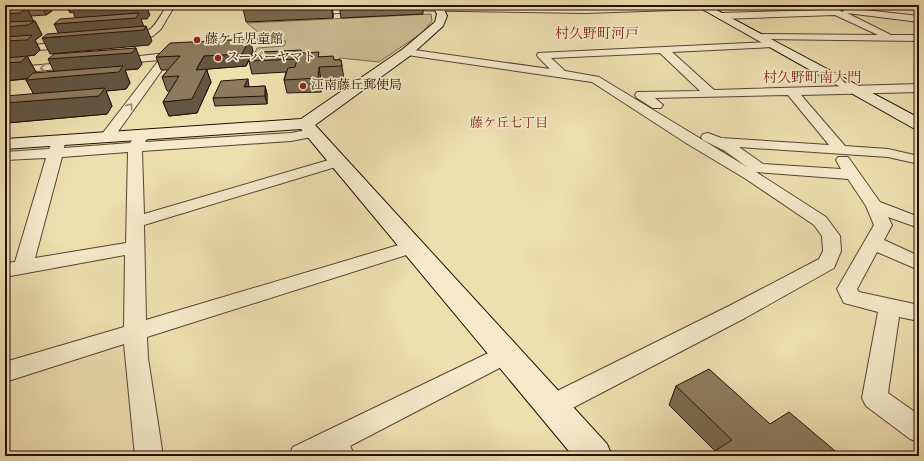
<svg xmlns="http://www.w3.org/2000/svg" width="924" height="461" viewBox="0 0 924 461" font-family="Vollkorn,'Noto Serif JP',serif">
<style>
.green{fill:#ccbc92;stroke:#79664c}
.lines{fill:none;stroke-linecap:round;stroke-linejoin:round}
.street-casing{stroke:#584330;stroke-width:2}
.secondary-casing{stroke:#260f06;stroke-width:2}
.street{fill:#f4eacb;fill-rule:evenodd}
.secondary{fill:#f4eacb;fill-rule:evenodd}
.wall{fill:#7a6a51;stroke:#260f06}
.shaded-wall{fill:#635642;stroke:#260f06}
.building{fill:#8e7b5e;stroke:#260f06}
.oneway{stroke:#978772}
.poi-dot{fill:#8f2418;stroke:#f4eacb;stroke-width:1.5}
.labels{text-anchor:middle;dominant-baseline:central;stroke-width:3.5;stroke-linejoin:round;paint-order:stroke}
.far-poi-label{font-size:13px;fill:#260f06;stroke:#f4eacb;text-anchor:start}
.far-neighbourhood-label{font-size:13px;fill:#7a1f14;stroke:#f4eacb}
.far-quarter-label{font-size:14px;fill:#7a1f14;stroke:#f4eacb}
</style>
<rect width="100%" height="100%" fill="#eedfaf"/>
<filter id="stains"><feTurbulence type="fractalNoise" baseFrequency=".005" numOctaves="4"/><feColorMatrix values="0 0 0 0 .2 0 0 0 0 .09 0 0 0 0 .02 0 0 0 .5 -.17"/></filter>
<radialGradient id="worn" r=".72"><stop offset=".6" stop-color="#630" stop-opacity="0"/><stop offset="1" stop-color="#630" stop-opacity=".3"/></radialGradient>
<path class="green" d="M 431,14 L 432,21 L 422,33 L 379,62 L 340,58 L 336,61 L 250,64 L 257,48 L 284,46 L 286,41 L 257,42 L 258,32 L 247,23 Z"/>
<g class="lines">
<g class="street-casing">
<path id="street" d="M 167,5 L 175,5 L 161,29 L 153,36 L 136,41 L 122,42 L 120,40 L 122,38 C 153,30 150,34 167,5 Z
M 419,5 L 565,8 L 706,5 L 708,7 L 704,9 L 585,13 L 399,10 L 395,8 L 399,6 Z
M 823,5 L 829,5 L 843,12 L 844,9 L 847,8 L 919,16 L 919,22 L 847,13 L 891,35 L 919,35 L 919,41 L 756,39 L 751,36 L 753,34 L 878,35 L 835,15 L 720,19 L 716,16 L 720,13 L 825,10 L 822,7 Z
M 365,7 L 368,7 L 368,11 L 309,15 L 305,12 L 309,9 Z
M 70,42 L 73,43 L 75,45 L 73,47 L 5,53 L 5,47 Z
M 771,42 L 774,43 L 776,45 L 774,47 L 672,52 L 714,90 L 919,84 L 919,92 L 801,95 L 845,146 L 888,149 L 919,156 L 919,164 L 888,157 L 739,147 L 763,164 L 841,169 L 836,160 L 838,157 L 848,157 L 880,202 L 919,217 L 919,228 L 888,217 L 892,225 L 884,240 L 919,256 L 919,270 L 877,252 L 857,289 L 859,292 L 919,305 L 919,321 L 899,317 L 888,393 L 919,415 L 919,442 L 910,439 L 866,406 L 862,398 L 878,312 L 844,303 L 837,289 L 874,225 L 866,206 L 848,179 L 756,172 L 826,217 L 840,236 L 841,251 L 834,268 L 745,318 L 559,415 L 550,418 L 541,415 L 537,407 L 541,399 L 729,306 L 819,259 L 823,251 L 822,236 L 814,225 L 746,179 L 686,143 L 592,82 L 407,55 L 402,52 L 407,49 L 550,69 L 538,57 L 537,55 L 538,53 ZM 660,53 L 700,91 L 637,92 L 635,95 L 637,98 L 653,108 L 661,108 L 663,105 L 655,98 L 788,95 L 829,145 L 721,138 L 708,133 L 703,134 L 701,137 L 703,140 L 725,151 L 747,167 L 599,77 L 565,71 L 551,58 Z
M 167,53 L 172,56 L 112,140 L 102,140 L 100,137 L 102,134 L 159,60 L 116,64 L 112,63 L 111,61 L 112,59 Z
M 75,62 L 80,65 L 79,67 L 5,74 L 5,68 Z
M 312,129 L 317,130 L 319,133 L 317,136 L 291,141 L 142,151 L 144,214 L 332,159 L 342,159 L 344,162 L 342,165 L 144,225 L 146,320 L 412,241 L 419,243 L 421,247 L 419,251 L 147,337 L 148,358 L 163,456 L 135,456 L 124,344 L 5,382 L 5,362 L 124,327 L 125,255 L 5,277 L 5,263 L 15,262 L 46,158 L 5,160 L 5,152 L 49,149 L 53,140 L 63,140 L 65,143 L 64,148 L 130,143 L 137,132 L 147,132 L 149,135 L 145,142 L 291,133 ZM 128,152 L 126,243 L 35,258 L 62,157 Z
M 505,345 L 513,347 L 517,354 L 513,361 L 350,446 L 355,456 L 289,456 L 293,447 Z"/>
</g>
<g class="secondary-casing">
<path id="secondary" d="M 432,5 L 442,5 L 447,16 L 443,26 L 411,55 L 315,125 L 607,444 L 612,456 L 573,456 L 301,129 L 5,149 L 5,139 L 301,119 L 403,49 L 435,22 L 437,14 Z
M 695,5 L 707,5 L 919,118 L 919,130 L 913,128 Z"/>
</g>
<use href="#street" class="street"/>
<use href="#secondary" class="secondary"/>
</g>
<path class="wall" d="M 5,5 L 49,5 L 52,11 L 46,15 L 31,16 L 33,21 L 35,21 L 42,35 L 35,40 L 40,50 L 35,55 L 27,56 L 36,72 L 35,73 L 142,64 L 138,69 L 125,70 L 130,83 L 126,89 L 106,91 L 112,106 L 107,114 L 7,123 L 34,94 L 26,80 L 27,79 L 5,81 Z
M 254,5 L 332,5 L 333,15 L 333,18 L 246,22 L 243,8 Z
M 339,5 L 423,5 L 423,14 L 341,18 Z
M 253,51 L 251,56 L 302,53 L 334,60 L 341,60 L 344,79 L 321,80 L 321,92 L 287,93 L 284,80 L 286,72 L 252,74 L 249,61 L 251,56 L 246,66 L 208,69 L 207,71 L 211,82 L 197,113 L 169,116 L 163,102 L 170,91 L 167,91 L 162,77 L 168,70 L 161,70 L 156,57 Z
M 265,86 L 267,94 L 267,104 L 215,106 L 213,98 L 249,87 Z
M 676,386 L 770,424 L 715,451 L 669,405 Z"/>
<path class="shaded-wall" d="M 41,5 L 49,5 L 52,11 L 46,15 Z
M 66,5 L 158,5 L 156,7 L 147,8 L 150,15 L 147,19 L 141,19 L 144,27 L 146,26 L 152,41 L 149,45 L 50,54 L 42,38 L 60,37 L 54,24 L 77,22 L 73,12 L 70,13 Z
M 331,5 L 332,5 L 333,15 L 333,18 Z
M 27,8 L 34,22 L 35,21 L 42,35 L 35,40 L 40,50 L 35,55 L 27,56 L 36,72 L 30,78 L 5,81 L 5,14 Z
M 250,39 L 253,51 L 246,66 L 208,69 L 207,71 L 211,82 L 197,113 L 169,116 L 163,102 L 196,70 L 204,56 Z
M 136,48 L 142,64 L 138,69 L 125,70 L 130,83 L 126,89 L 106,91 L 112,106 L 107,114 L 7,123 L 5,120 L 5,103 L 35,97 L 26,80 L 56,76 L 48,59 Z
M 319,67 L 321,80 L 321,92 L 318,78 Z
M 248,79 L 249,87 L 244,87 Z
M 265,86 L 267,94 L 267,104 L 265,96 Z"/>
<path class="building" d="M 76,5 L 139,5 L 71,9 Z
M 245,5 L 318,5 L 243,8 Z
M 27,8 L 20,13 L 5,14 L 5,10 Z
M 139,13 L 136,18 L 54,24 L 60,19 Z
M 35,21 L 28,25 L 5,27 L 5,22 Z
M 146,26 L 144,30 L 42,38 L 47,34 Z
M 32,35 L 27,40 L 5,41 L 5,37 Z
M 250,39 L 242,54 L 204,56 L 196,70 L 207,69 L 192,99 L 163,102 L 179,76 L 162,77 L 180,56 L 156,57 L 170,43 Z
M 136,48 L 132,53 L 48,59 L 54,54 Z
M 301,50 L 301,53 L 319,52 L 318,57 L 333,56 L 334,60 L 341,60 L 342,66 L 319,67 L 318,78 L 284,80 L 288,68 L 295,67 L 297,59 L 249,61 L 251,56 L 261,55 L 263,52 Z
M 27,56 L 21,62 L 5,63 L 5,58 Z
M 123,66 L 119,72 L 26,80 L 33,73 Z
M 248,79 L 244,87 L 265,86 L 265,96 L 213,98 L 221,81 Z
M 105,88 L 99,96 L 5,103 L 5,96 Z
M 709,369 L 770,424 L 789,412 L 841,456 L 707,456 L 732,440 L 676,386 Z"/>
<defs><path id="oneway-chevron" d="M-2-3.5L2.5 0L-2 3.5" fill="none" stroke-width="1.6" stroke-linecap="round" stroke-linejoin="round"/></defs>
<g class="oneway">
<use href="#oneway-chevron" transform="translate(43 68) rotate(175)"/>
<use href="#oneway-chevron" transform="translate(130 106) rotate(-54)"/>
</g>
<g class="poi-dot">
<circle cx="197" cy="40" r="4"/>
<circle cx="218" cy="58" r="4"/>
<circle cx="303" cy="86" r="4"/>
</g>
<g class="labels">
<g class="far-poi-label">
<text x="205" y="40">藤ケ丘児童館</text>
<text x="226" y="58">スーパーヤマト</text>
<text x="311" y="86">江南藤丘郵便局</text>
</g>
<g class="far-neighbourhood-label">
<text x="509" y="124">藤ケ丘七丁目</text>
</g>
<g class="far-quarter-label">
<text x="597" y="34">村久野町河戸</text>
<text x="812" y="78">村久野町南大門</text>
</g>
</g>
<rect width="924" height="461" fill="none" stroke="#eedfaf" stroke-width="20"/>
<rect x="6" y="6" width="912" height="449" fill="none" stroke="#260f06" stroke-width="2"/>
<rect x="10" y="10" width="904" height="441" fill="none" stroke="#260f06"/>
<rect width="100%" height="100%" filter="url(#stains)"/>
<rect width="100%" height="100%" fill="url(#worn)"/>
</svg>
